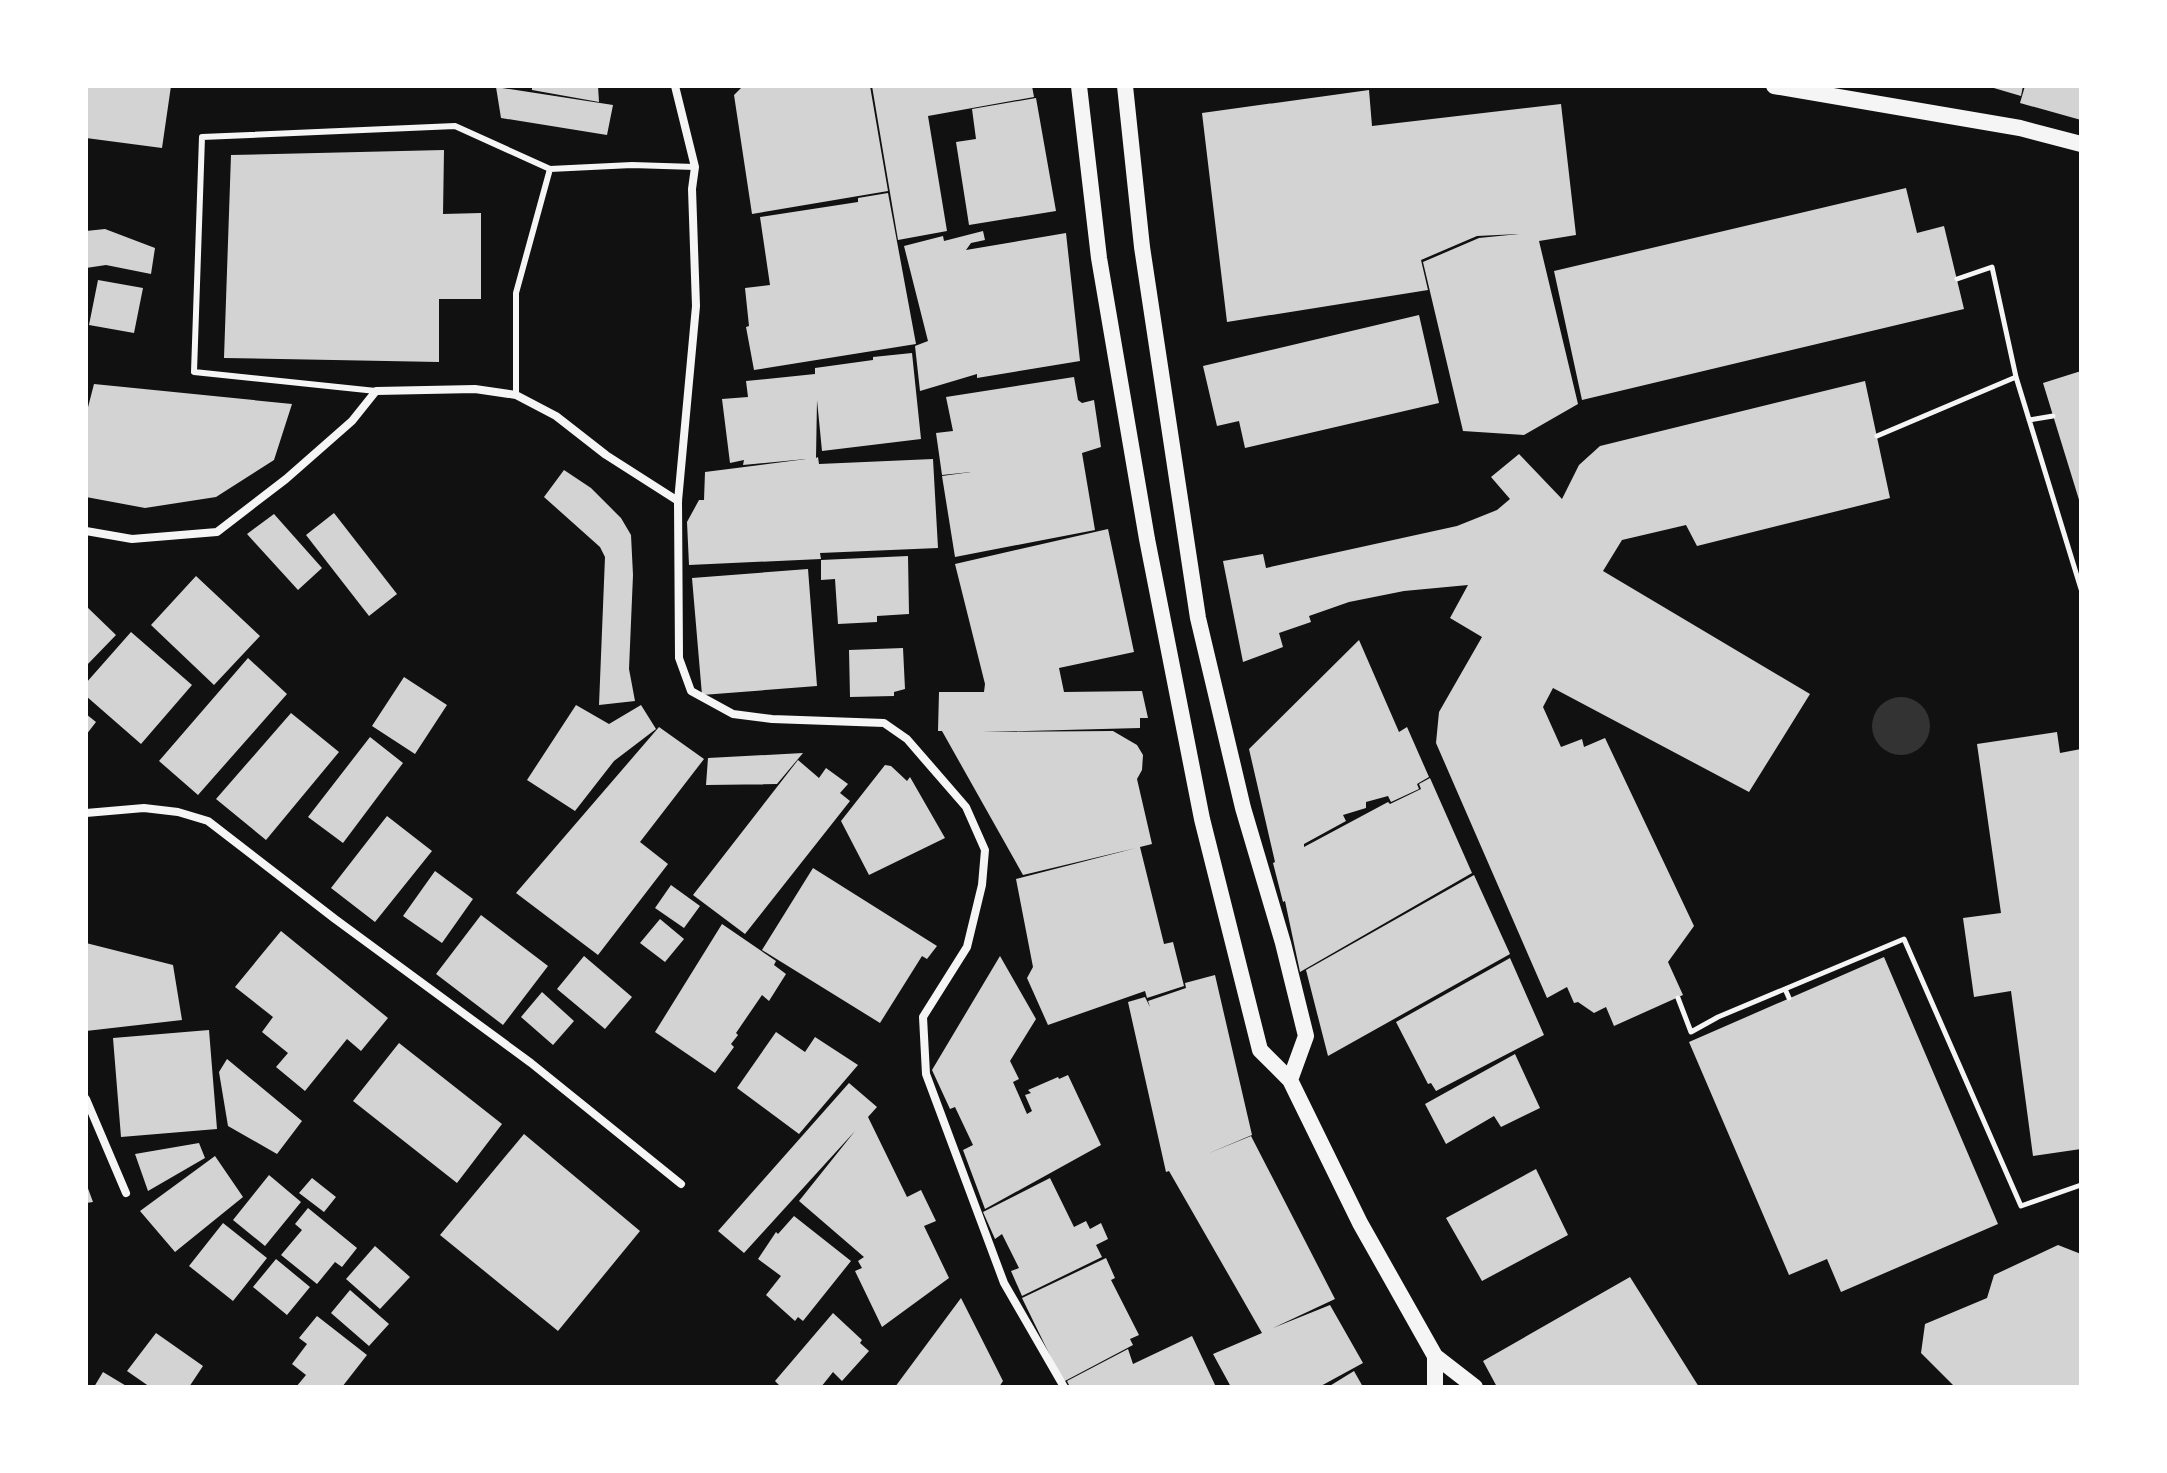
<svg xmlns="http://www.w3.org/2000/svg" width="2167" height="1473" viewBox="0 0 2167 1473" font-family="Georgia,serif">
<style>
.water{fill:#333}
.building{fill:#d3d3d3}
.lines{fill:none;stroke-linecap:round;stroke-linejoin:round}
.path{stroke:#f5f5f5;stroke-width:5}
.service{stroke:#f5f5f5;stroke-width:6}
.minor{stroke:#f5f5f5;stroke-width:8}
.secondary{stroke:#f5f5f5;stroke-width:16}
</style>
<rect width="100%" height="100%" fill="#111"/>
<path class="water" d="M1872 726a29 29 0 1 1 58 0a29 29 0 1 1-58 0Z"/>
<path class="building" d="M 86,86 L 171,86 L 162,148 L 86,138 Z
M 532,86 L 598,86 L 599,102 L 532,90 Z
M 743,86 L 870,86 L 888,191 L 752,214 L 734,95 Z
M 872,86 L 1032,86 L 1034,97 L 928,116 L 947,231 L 898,240 Z
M 1987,86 L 2023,86 L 2021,96 Z
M 2025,86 L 2081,86 L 2081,120 L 2020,103 Z
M 496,87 L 613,105 L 607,135 L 501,118 Z
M 1369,90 L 1372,126 L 1561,104 L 1576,235 L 1539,241 L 1578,404 L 1524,435 L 1463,431 L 1423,262 L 1479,238 L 1519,234 L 1477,236 L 1421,260 L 1428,290 L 1227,322 L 1202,113 Z
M 1036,98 L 1056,211 L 969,225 L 956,142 L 976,139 L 972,109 Z
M 444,150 L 443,214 L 481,213 L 481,299 L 439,299 L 439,362 L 224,358 L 231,155 Z
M 1906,188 L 1917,233 L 1944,226 L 1964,309 L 1582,400 L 1554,271 Z
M 888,193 L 916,344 L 754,370 L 746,327 L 749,326 L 745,288 L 770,285 L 760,217 L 858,202 L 858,198 Z
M 105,229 L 155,248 L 151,274 L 106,265 L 86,268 L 86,231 Z
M 983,231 L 985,240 L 971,243 L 966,250 L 1066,233 L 1080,361 L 977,378 L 977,374 L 920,391 L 915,346 L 928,341 L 904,246 L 943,236 L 944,241 Z
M 98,280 L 143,288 L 134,333 L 89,325 Z
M 1419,315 L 1439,403 L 1245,448 L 1239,421 L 1217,426 L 1203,366 Z
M 912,353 L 921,439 L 822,451 L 817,400 L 816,458 L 818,457 L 819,464 L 933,459 L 938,548 L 820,553 L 821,559 L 689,565 L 687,522 L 699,500 L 704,500 L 705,472 L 806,459 L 743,465 L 744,460 L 730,463 L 722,399 L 748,397 L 746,381 L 815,374 L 815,368 L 873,360 L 873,357 Z
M 2081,371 L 2081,503 L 2080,503 L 2043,383 Z
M 1074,377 L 1078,400 L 1082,403 L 1094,400 L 1101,447 L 1082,453 L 1095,530 L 955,557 L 942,476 L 971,472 L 942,475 L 936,433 L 953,431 L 946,397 Z
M 1865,381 L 1890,498 L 1697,546 L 1686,525 L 1622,540 L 1603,571 L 1810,694 L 1749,792 L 1553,688 L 1543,707 L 1561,747 L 1582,739 L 1584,747 L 1605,738 L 1694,926 L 1668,962 L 1683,995 L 1614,1026 L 1606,1007 L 1594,1013 L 1578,1002 L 1574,1003 L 1567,987 L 1547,998 L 1436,743 L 1439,712 L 1482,637 L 1450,618 L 1468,585 L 1404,591 L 1349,602 L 1309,616 L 1311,622 L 1279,633 L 1283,647 L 1243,662 L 1223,561 L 1263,554 L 1266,568 L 1457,526 L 1497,510 L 1510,499 L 1491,477 L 1519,454 L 1562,499 L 1579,465 L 1600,446 Z
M 94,384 L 292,404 L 274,460 L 216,497 L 145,508 L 86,497 L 86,415 Z
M 564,470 L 591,488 L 621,518 L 631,535 L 633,575 L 629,669 L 635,701 L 599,705 L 605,557 L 600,547 L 544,497 Z
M 334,513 L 397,594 L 369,616 L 306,535 Z
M 274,514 L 322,568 L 298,590 L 247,534 Z
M 1108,529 L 1134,652 L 1059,668 L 1064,692 L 1142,691 L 1148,718 L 1140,718 L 1140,728 L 982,732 L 1113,731 L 1137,745 L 1143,755 L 1142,770 L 1137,779 L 1152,844 L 1140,847 L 1164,944 L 1173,942 L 1184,986 L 1147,998 L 1145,991 L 1048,1025 L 1027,978 L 1033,967 L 1016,879 L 1136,848 L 1023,875 L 942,731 L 938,731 L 939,692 L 984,692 L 985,684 L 955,564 Z
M 908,556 L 909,614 L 877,616 L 877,622 L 838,624 L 835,579 L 821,580 L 821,560 Z
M 808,569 L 817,686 L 702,695 L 692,578 Z
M 196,576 L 260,636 L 214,685 L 151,625 Z
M 86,606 L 116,635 L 86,666 Z
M 131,632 L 192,685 L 141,744 L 86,696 L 86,683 Z
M 1359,640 L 1399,732 L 1407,727 L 1429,777 L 1417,784 L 1419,789 L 1391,802 L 1388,796 L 1366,802 L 1366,808 L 1343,815 L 1346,821 L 1304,844 L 1304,847 L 1388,802 L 1390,804 L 1421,789 L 1419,784 L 1430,778 L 1472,873 L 1300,972 L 1285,901 L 1283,902 L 1273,863 L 1275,862 L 1249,749 Z
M 903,648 L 905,689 L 894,692 L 894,696 L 850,697 L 849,650 Z
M 248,658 L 287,694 L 198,795 L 159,761 Z
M 404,677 L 447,705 L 415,754 L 372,726 Z
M 576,705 L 609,724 L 641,705 L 656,729 L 614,761 L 575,811 L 527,780 Z
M 291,713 L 339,752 L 266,840 L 216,799 Z
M 86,714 L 96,722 L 86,735 Z
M 659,727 L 704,759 L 640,842 L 668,864 L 598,955 L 516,893 Z
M 2057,732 L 2060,753 L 2081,749 L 2081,1149 L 2033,1156 L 2011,991 L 1974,997 L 1963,918 L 2001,913 L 1977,744 Z
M 370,737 L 403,763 L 343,843 L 308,817 Z
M 803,753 L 777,784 L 706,785 L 708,758 Z
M 798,760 L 819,778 L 826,768 L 848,784 L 840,793 L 850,801 L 745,934 L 693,895 Z
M 885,765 L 891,766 L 907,781 L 910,777 L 945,838 L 869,875 L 841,821 Z
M 387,816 L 432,851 L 375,922 L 331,888 Z
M 813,868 L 937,946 L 927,959 L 922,956 L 880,1023 L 762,950 Z
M 435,871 L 473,899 L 442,943 L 403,916 Z
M 1474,875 L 1510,954 L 1328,1056 L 1306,970 Z
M 671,885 L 700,906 L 684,928 L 655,908 Z
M 481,915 L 548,966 L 503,1025 L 436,974 Z
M 660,919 L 684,939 L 665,962 L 640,943 Z
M 722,924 L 776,961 L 774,965 L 786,974 L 769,1001 L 762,995 L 736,1033 L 738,1035 L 731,1044 L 734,1047 L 715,1073 L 655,1032 Z
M 281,931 L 388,1018 L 361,1051 L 347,1039 L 305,1091 L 276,1067 L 288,1053 L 262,1032 L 273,1017 L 235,987 Z
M 86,943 L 173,965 L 182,1020 L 86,1031 Z
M 584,956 L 632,997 L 605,1029 L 557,989 Z
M 1000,956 L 1036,1019 L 1010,1061 L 1019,1079 L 1013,1082 L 1027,1114 L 1032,1111 L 1025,1095 L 1031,1093 L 1028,1090 L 1058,1077 L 1059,1079 L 1068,1075 L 1101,1145 L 985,1209 L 963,1150 L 973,1145 L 955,1107 L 950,1109 L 932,1070 Z
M 1884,957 L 1998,1224 L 1841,1292 L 1827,1259 L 1789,1275 L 1689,1042 Z
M 1510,958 L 1544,1035 L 1436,1091 L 1431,1083 L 1428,1084 L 1396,1022 Z
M 1215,975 L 1252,1135 L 1207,1154 L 1251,1136 L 1335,1299 L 1273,1328 L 1330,1305 L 1363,1363 L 1319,1387 L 1231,1387 L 1213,1354 L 1262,1333 L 1169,1171 L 1166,1172 L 1128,1002 L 1145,997 L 1150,1007 L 1148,1001 L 1186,988 L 1185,983 Z
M 542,992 L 574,1021 L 553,1045 L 521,1017 Z
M 209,1030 L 217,1129 L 121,1137 L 113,1038 Z
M 776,1032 L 805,1052 L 815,1037 L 858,1065 L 799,1134 L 737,1088 Z
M 399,1043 L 502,1124 L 457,1183 L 353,1101 Z
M 1515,1054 L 1540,1108 L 1501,1127 L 1494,1116 L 1446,1144 L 1425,1104 Z
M 227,1059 L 302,1121 L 277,1154 L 228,1126 L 219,1072 Z
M 849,1083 L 877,1107 L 868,1117 L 907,1197 L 921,1190 L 936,1221 L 924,1226 L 949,1278 L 882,1327 L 855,1271 L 862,1268 L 858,1261 L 864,1257 L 799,1201 L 855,1131 L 744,1253 L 718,1231 Z
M 524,1134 L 640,1231 L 558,1331 L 440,1235 Z
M 199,1143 L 205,1158 L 148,1191 L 135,1154 Z
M 215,1156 L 243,1197 L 175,1252 L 140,1211 Z
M 1536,1169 L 1568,1235 L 1482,1281 L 1446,1218 Z
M 269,1175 L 301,1202 L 265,1246 L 233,1220 Z
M 312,1178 L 336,1197 L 324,1212 L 299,1193 Z
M 1050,1178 L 1074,1227 L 1086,1221 L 1090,1229 L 1101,1223 L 1108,1239 L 1096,1245 L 1102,1257 L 1022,1296 L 1011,1271 L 1019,1268 L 1002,1234 L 995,1239 L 983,1212 Z
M 86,1183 L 93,1202 L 86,1203 Z
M 308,1208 L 357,1248 L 342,1267 L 335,1262 L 317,1284 L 281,1255 L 302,1230 L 295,1224 Z
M 794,1216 L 851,1261 L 803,1321 L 798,1317 L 795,1321 L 766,1295 L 781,1276 L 758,1259 L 776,1232 L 778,1234 Z
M 223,1223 L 267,1258 L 233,1301 L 189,1266 Z
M 2058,1245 L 2081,1254 L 2081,1387 L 1955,1387 L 1921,1353 L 1925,1324 L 1987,1298 L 1994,1275 Z
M 375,1246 L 410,1277 L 380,1309 L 346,1279 Z
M 1106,1258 L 1115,1278 L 1111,1280 L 1139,1335 L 1130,1339 L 1133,1345 L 1063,1382 L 1022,1298 Z
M 276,1259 L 310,1287 L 287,1315 L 253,1287 Z
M 1630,1277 L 1699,1387 L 1497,1387 L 1483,1361 Z
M 350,1290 L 389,1324 L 369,1346 L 331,1313 Z
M 961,1298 L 1003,1381 L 999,1387 L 895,1387 Z
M 833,1313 L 862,1340 L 860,1343 L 869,1351 L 842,1381 L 833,1372 L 821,1387 L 781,1387 L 775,1381 Z
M 317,1316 L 367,1355 L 342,1387 L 296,1387 L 306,1375 L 292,1364 L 307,1344 L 299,1338 Z
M 156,1333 L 203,1366 L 189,1387 L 150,1387 L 127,1371 Z
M 1192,1336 L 1216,1387 L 1070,1387 L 1067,1381 L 1128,1349 L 1133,1364 Z
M 1354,1371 L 1363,1387 L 1328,1387 Z
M 103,1372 L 128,1387 L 94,1387 Z"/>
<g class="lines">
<path class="path" d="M 1957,279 L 1992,267 L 2016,377 L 2081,589
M 2029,420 L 2053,416
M 1877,436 L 2016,377
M 1785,989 L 1789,998
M 1678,998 L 1691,1032 L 1718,1017 L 1904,939 L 2021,1206 L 2081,1185"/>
<path class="service" d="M 376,391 L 194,372 L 202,137 L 455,126 L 550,169
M 516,395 L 516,293 L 550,169 L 632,165 L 695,167"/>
<path class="minor" d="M 675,86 L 695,167 L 692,189 L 696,306 L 678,501 L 679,658 L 691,691 L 733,714 L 772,719 L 884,723 L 907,739 L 966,807 L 985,850 L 982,885 L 967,947 L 923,1017 L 926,1074 L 1004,1283 L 1064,1387
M 86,531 L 132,539 L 217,532 L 286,479 L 352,421 L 376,391 L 475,389 L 516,395 L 556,416 L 606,455 L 678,501
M 86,813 L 144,808 L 178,812 L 208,821 L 335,919 L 531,1063 L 681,1184
M 86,1099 L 126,1193"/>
<path class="secondary" d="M 1079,86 L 1099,258 L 1147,539 L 1202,819 L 1260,1050 L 1290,1080 L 1360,1223 L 1435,1356 L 1475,1387
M 1125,86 L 1142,247 L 1198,618 L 1243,808 L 1283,943 L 1306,1036 L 1290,1080
M 1774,86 L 2020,128 L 2081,144
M 1435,1356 L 1435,1387"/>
</g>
<rect width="2167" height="1473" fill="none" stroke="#ffffff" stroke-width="176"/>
</svg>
